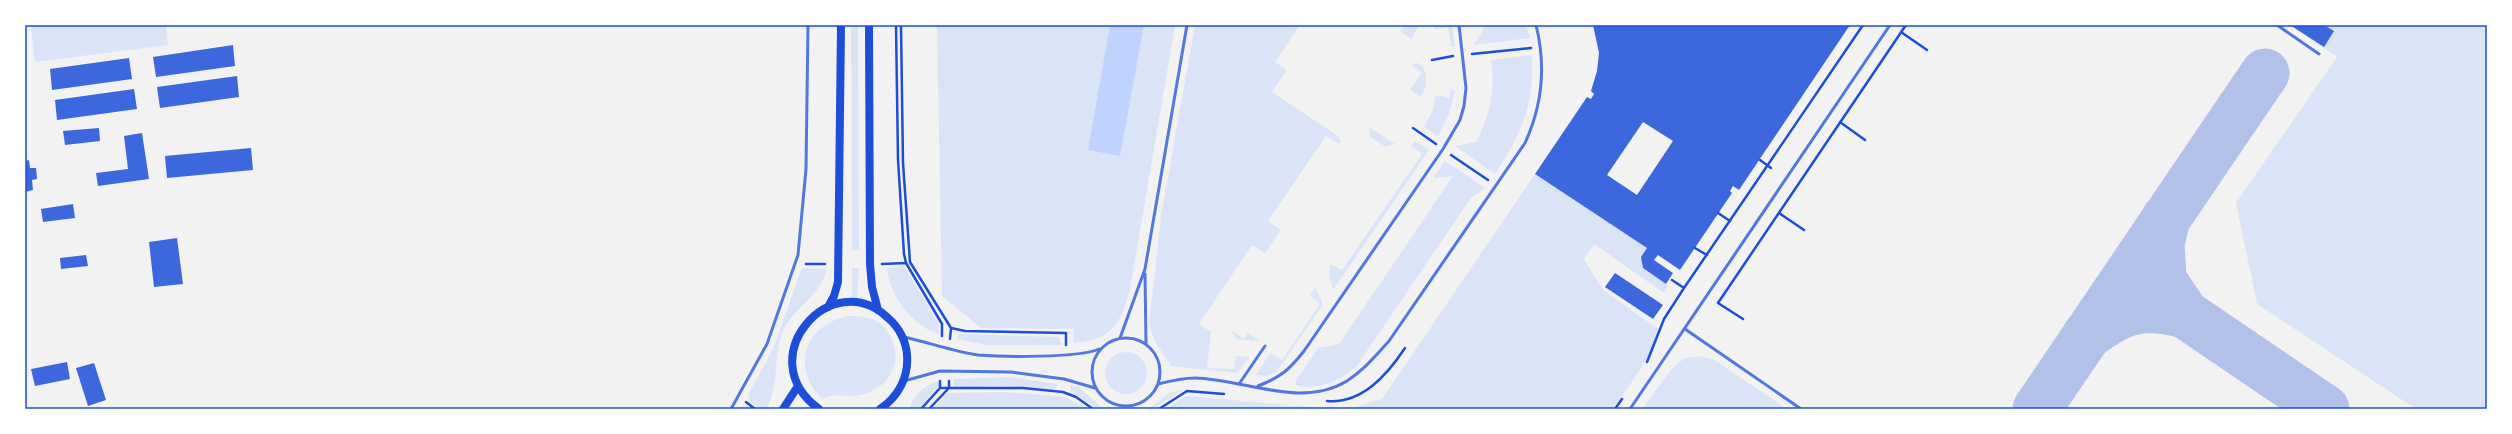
<svg xmlns="http://www.w3.org/2000/svg" width="2512" height="434" viewBox="0 0 2512 434" font-family="'Sofia Sans Condensed',sans-serif">
<style>
.green{fill:#dbe4f7}
.water{fill:#bfd3fe}
.lines{fill:none;stroke-linecap:round;stroke-linejoin:round}
.taxiway{stroke:#b2c1ea;stroke-width:49}
.building{fill:#3d67dc;fill-rule:evenodd}
.path{stroke:#1d4ed8;stroke-width:2.5}
.service{stroke:#5277de;stroke-width:3}
.secondary{stroke:#1d4ed8;stroke-width:8}
.neatline{fill:none;stroke:#1d4ed8;stroke-width:1.5}
</style>
<rect width="100%" height="100%" fill="#f2f2f2"/>
<path class="green" d="M 31,25 L 166,25 L 168,45 L 35,62 Z
M 851,25 L 858,25 L 859,250 L 852,250 Z
M 937,25 L 1175,25 L 1130,290 C 1120,325 1112,340 1073,343 L 1074,329 L 981,328 L 942,296 Z
M 1195,25 L 1300,25 L 1275,62 L 1287,70 L 1272,92 L 1338,136 L 1341,142 L 1339,144 L 1326,136 L 1268,221 L 1281,230 L 1265,253 L 1252,245 L 1199,324 L 1211,332 L 1207,368 L 1234,369 L 1236,356 L 1250,357 L 1237,373 L 1171,366 L 1154,340 L 1149,324 L 1161,216 Z
M 1404,25 L 1420,25 L 1411,39 L 1400,31 Z
M 1435,25 L 1452,25 L 1455,47 L 1451,47 L 1448,27 L 1435,29 Z
M 1486,25 L 1526,25 L 1530,38 L 1474,45 Z
M 2290,25 L 2487,25 L 2487,409 L 2416,409 L 2257,304 L 2236,203 L 2337,57 Z
M 1532,55 C 1534,104 1522,134 1495,174 L 1455,146 L 1476,142 C 1490,115 1496,90 1491,60 Z
M 1418,63 C 1429,69 1428,87 1421,97 L 1410,90 L 1422,72 L 1411,65 Z
M 1451,88 L 1455,91 L 1449,114 L 1438,136 L 1424,127 L 1433,110 L 1436,95 L 1449,98 Z
M 1369,127 L 1395,144 L 1386,147 L 1370,137 Z
M 1415,141 L 1429,150 L 1333,290 C 1331,281 1327,273 1331,264 L 1342,270 L 1422,154 L 1411,146 Z
M 1445,161 L 1485,188 L 1471,198 L 1356,367 C 1338,381 1321,390 1297,386 L 1295,382 L 1318,348 L 1339,344 L 1453,176 L 1433,178 Z
M 1535,174 L 1647,248 L 1641,257 L 1643,268 L 1668,285 L 1664,293 L 1594,244 L 1584,259 L 1603,290 L 1658,329 C 1651,359 1630,384 1613,409 L 1348,409 L 1382,399 Z
M 904,266 L 938,322 L 939,334 C 913,327 889,295 887,268 Z
M 802,268 L 827,269 C 818,300 795,305 783,331 C 772,357 781,383 766,409 C 757,409 750,404 748,395 L 773,349 Z
M 852,268 L 859,268 L 857,299 L 852,298 Z
M 1315,287 L 1322,301 L 1322,306 L 1277,371 L 1267,376 L 1256,375 L 1270,353 L 1282,360 L 1320,304 L 1310,296 Z
M 849,316 C 866,316 880,318 889,334 C 905,360 890,388 861,395 C 847,398 835,392 822,399 C 790,367 805,324 849,316 Z
M 1231,330 L 1244,339 L 1248,333 L 1260,341 L 1236,339 Z
M 959,334 L 1059,337 L 1062,345 L 987,345 L 957,339 Z
M1105 373a21 21 0 1 1 42 0a21 21 0 1 1-42 0Z
M 1701,356 L 1715,360 L 1787,409 L 1642,409 L 1674,366 L 1685,358 Z
M 1009,377 L 1058,384 L 1055,389 L 1004,386 L 957,387 L 954,385 L 954,379 Z
M 938,381 L 939,386 L 919,409 L 909,409 C 914,394 924,386 938,381 Z
M 1070,385 L 1078,386 L 1103,409 L 1098,409 L 1071,392 Z
M 1183,390 L 1153,409 L 1148,409 L 1169,393 Z
M 1004,392 L 1065,397 L 1087,409 L 933,409 L 948,393 Z
M 1186,396 L 1330,409 L 1166,409 Z"/>
<path class="water" d="M 1110,25 L 1144,25 L 1120,156 L 1088,150 Z"/>
<g class="lines">
<path class="taxiway" d="M 2185,314 L 2325,409
M 2086,336 C 2121,310 2141,302 2185,314 L 2162,280 L 2160,243 L 2166,218
M 2037,409 L 2265,73"/>
</g>
<path class="building" d="M 1593,25 L 1850,25 L 1739,190 L 1733,186 L 1730,191 L 1732,193 L 1680,270 L 1658,255 L 1654,260 L 1673,273 L 1666,284 L 1643,268 L 1641,257 L 1647,248 L 1535,174 L 1587,97 L 1591,99 L 1594,94 L 1591,91 L 1597,71 L 1599,53 ZM 1643,122 L 1673,141 L 1637,195 L 1607,175 Z
M 2290,25 L 2324,25 L 2334,31 L 2324,47 Z
M 233,45 L 235,66 L 156,77 L 153,57 Z
M 129,58 L 132,79 L 52,90 L 50,69 Z
M 237,76 L 239,97 L 160,108 L 157,87 Z
M 134,89 L 137,109 L 57,120 L 55,100 Z
M 99,128 L 100,141 L 65,145 L 63,131 Z
M 142,133 L 149,179 L 98,186 L 96,173 L 128,169 L 124,136 Z
M 251,148 L 253,170 L 167,178 L 165,156 Z
M 29,160 L 30,168 L 36,168 L 37,179 L 32,180 L 33,190 L 25,192 L 25,161 Z
M 73,204 L 75,218 L 43,222 L 41,209 Z
M 177,238 L 183,284 L 154,287 L 149,242 Z
M 86,255 L 88,266 L 61,269 L 60,258 Z
M 1615,273 L 1663,305 L 1653,319 L 1605,287 Z
M 67,362 L 70,379 L 35,386 L 31,369 Z
M 94,363 L 106,400 L 88,406 L 76,368 Z"/>
<g class="lines">
<path class="path" d="M 896,25 L 898,160 L 904,254 L 906,263 L 942,324 L 942,336
M 901,25 L 903,163 L 910,262 L 951,328 L 950,339
M 1901,32 L 1927,50
M 1472,54 L 1531,48
M 1432,60 L 1453,56
M 1840,122 L 1865,140
M 1413,128 L 1436,144
M 1451,155 L 1488,180
M 1760,160 L 1771,168
M 1718,213 L 1730,221
M 1779,213 L 1804,230
M 1695,248 L 1707,255
M 806,264 L 825,264
M 882,264 L 906,263
M 1672,280 L 1684,288 L 1863,25
M 1743,319 L 1718,303 L 1906,25
M 951,328 L 965,331 L 1066,333 L 1066,345
M 1647,362 L 1664,319 L 1684,288
M 940,388 L 1023,388 L 1063,392 L 1076,397 L 1093,409
M 1327,401 C 1362,404 1387,375 1405,348
M 746,402 L 755,409
M 921,409 L 940,388 L 940,381
M 929,409 L 949,388 L 949,381
M 1159,409 L 1187,391 L 1224,394
M 1615,409 L 1622,399"/>
<path class="service" d="M 2277,25 L 2319,54
M 1145,274 L 1146,344
M 1685,329 L 1801,409
M 904,337 C 927,342 956,352 978,355 C 1003,357 1079,358 1099,349
M1092 372a34 34 0 1 1 68 0a34 34 0 1 1-68 0Z
M 1120,338 L 1145,269 L 1187,25
M 904,381 L 940,371 L 1011,372 L 1064,379 L 1095,388
M 1158,384 C 1170,381 1183,378 1195,378 C 1244,379 1301,409 1347,381 C 1364,370 1376,355 1389,341 L 1525,143 C 1542,106 1546,65 1536,25
M 1239,384 L 1265,346
M 1258,386 C 1281,377 1289,370 1304,351 L 1443,149 L 1460,120 L 1464,106 L 1466,88 L 1459,25
M 731,409 L 767,344 L 798,255 L 806,169 L 808,25
M 1630,409 L 1890,25"/>
<path class="secondary" d="M 869,25 L 870,264 L 872,287 L 878,310
M 828,307 L 834,296 L 838,282 L 841,25
M 783,409 L 798,386
M 819,409 C 749,358 832,264 888,318 C 899,327 906,341 907,355 C 909,377 898,397 880,409"/>
</g>
<rect width="2512" height="434" fill="none" stroke="#ffffff" stroke-width="52"/>
<rect x="26" y="26" width="2460" height="382" class="neatline"/>
</svg>
